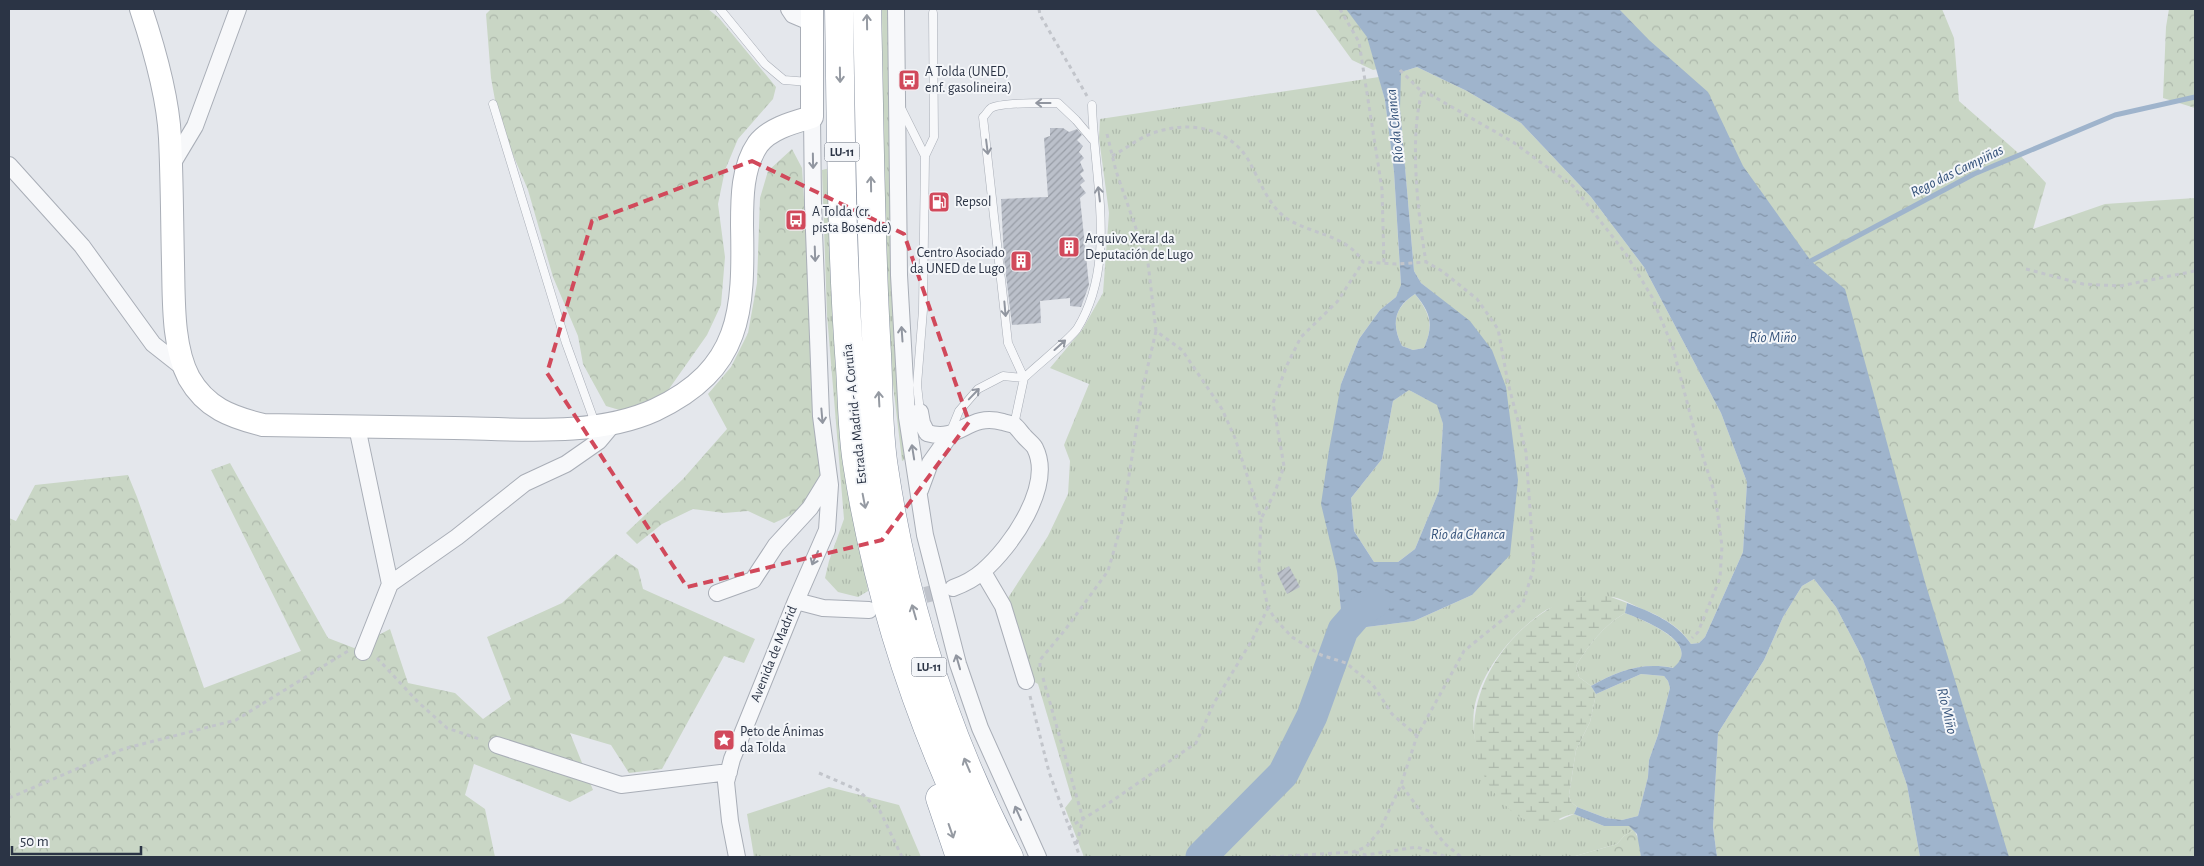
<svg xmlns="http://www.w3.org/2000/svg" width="2204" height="866" viewBox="0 0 2204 866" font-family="'Alegreya Sans',sans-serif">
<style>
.grass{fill:url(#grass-tufts)}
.forest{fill:url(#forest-crowns)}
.wetland{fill:url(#wetland-marsh)}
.water{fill:url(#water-ripples);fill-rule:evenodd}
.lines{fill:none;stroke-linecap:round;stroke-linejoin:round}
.stream{stroke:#9fb4cc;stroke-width:5}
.river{stroke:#9fb4cc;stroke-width:31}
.building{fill:url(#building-hatch)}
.street-tunnel{stroke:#bfc3cb;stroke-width:16;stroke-dasharray:16 8;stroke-linecap:butt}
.lane-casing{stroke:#a9aeb7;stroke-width:9}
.street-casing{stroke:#a9aeb7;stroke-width:18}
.secondary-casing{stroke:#a9aeb7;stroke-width:24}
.highway-casing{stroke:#8b94a3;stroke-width:29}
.path{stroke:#c2c5cb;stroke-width:3;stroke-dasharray:4 4;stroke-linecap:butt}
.lane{stroke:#f7f8fa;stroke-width:8}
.street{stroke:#f7f8fa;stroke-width:16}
.secondary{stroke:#fff;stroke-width:22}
.highway{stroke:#fff;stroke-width:28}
.oneway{stroke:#959aa2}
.oneway2{stroke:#9196a0}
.marked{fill:none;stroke:#d1495b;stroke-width:4;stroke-dasharray:10 6;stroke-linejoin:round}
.labels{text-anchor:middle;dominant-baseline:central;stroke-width:4;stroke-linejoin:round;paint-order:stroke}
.shield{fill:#f4f6f9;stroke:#676e7b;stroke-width:1}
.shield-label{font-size:12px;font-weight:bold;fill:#2b3445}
.poi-label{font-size:14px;fill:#2b3445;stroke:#f4f6f9;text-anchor:start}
.street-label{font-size:14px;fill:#2b3445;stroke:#f4f6f9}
.water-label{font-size:15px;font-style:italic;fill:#34527a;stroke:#f4f6f9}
</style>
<defs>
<pattern id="grass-tufts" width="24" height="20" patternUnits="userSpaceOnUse" patternTransform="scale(1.25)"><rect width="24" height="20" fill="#c9d6c5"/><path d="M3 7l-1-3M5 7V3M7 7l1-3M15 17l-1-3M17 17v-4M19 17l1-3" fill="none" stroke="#adb8ab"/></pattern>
<pattern id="forest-crowns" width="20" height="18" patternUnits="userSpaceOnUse" patternTransform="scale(1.25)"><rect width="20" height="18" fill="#c9d6c5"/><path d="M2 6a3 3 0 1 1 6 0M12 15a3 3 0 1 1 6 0" fill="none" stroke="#adb8ab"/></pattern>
<pattern id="wetland-marsh" width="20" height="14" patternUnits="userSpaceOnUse" patternTransform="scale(1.25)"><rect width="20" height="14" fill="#c9d6c5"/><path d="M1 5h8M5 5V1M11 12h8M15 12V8" fill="none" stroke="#adb8ab"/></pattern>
<pattern id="water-ripples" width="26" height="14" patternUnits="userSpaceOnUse" patternTransform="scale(1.25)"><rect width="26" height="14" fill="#9fb4cc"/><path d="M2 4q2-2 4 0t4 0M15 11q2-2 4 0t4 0" fill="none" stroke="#8293a7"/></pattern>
<pattern id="building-hatch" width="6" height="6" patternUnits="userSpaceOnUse" patternTransform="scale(1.25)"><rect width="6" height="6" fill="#bbc0ca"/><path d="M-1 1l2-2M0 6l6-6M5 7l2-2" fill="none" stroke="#989da6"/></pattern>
</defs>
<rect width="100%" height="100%" fill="#e4e7ec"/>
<path class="grass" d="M 882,9 L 889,9 L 906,459 L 902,461 L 891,367 L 883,171 Z
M 1417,67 L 1467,91 L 1521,123 L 1591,197 L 1644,267 L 1721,413 L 1747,482 L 1743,552 L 1705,637 L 1699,643 L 1691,644 C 1680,627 1661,616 1642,609 C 1633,605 1620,597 1610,597 C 1602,597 1552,606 1546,610 C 1514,631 1480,671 1474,710 C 1472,726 1475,741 1478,756 L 1560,820 L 1574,814 L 1604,826 L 1629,826 L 1634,830 L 1624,836 L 1617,844 L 1572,857 L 1084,857 L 1065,808 L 1072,799 L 1038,684 L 1031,680 L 1008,598 L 1048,536 L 1068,494 L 1070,461 L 1064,445 L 1089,384 L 1050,368 L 1082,330 L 1103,293 L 1109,213 L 1099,138 L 1100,119 L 1379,77 L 1385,100 L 1394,172 L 1401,286 L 1396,297 L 1380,310 L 1359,339 L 1341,384 L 1337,571 L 1343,630 L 1414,621 L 1472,595 L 1442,300 L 1421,283 L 1414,271 L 1400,109 L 1400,79 L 1401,72 Z
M 830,168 L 852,497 L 868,591 L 858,597 L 838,592 L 825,578 L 829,561 L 844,519 L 827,315 L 822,170 Z
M 1415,294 C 1430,313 1434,325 1424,348 L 1413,350 L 1402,346 C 1391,323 1394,308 1415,294 Z
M 1409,390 L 1438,405 L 1443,424 L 1439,491 L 1415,549 L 1398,562 L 1374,562 L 1354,531 L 1351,498 L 1382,459 L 1393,401 Z
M 1625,613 C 1643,620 1703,643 1674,668 C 1641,662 1618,671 1591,686 L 1579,677 L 1576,666 C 1588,646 1604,625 1625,613 Z
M 1641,674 L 1664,676 L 1668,681 L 1670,688 L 1658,735 L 1649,760 L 1648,777 L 1638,816 L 1622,820 L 1606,818 L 1577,807 L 1571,802 L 1569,795 L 1576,750 L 1590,722 L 1596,694 Z
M 829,787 L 899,805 L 921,857 L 754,857 L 747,814 Z"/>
<path class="forest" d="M 491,9 L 708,9 L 719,18 L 776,87 L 773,99 L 738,139 L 725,170 L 718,204 L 725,257 L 721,305 L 707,335 L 664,396 L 623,411 L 606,406 L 583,364 L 578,336 L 553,277 L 528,190 L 499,122 L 491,78 L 486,14 Z
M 1315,9 L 1371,9 L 1392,66 L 1373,70 L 1352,60 Z
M 1608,9 L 1942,9 L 1954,38 L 1959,101 L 2016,151 L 2046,183 L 2033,229 L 2105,204 L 2195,198 L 2195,857 L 2002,857 Z
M 2169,9 L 2195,9 L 2195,108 L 2163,98 L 2166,27 Z
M 792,149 L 802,168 L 823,500 L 774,523 L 748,511 L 724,513 L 693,509 L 662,524 L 637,544 L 626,533 L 683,479 L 727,429 L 708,394 L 731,367 L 748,333 L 757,283 L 760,198 L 768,171 Z
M 230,463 L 328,638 L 354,648 L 390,629 L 408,683 L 455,693 L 483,719 L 511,699 L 487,637 L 562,603 L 616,554 L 638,569 L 643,589 L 755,639 L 744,663 L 724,656 L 662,769 L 629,773 L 611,745 L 570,733 L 593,790 L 570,802 L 474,764 L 465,795 L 485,809 L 495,857 L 9,857 L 9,518 L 16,521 L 35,485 L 128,475 L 137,497 L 204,688 L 301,651 L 211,470 Z
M 1814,579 L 1836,607 L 1863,659 L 1907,785 L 1920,857 L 1717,857 L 1713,827 L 1718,733 L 1764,660 L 1783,617 L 1802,586 Z
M 1634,830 L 1639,840 L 1641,857 L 1572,857 L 1617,844 L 1624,836 Z"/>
<path class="wetland" d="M 1594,594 L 1611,597 L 1627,603 L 1625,613 C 1604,625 1588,646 1576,666 L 1579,677 L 1591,686 L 1596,694 L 1590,722 L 1576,750 L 1569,795 L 1571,802 L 1577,807 L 1574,814 C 1560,815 1553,827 1535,823 C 1516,819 1501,803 1491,788 C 1450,725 1489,646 1547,610 C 1561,601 1578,597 1594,594 Z"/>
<path class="water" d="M 1346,9 L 1619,9 L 1649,40 L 1708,92 L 1743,166 L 1811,261 L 1845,289 L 1925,582 L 2009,857 L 1920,857 L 1907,785 L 1863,659 L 1836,607 L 1814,579 L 1802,586 L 1783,617 L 1764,660 L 1718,733 L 1713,827 L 1717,857 L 1641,857 L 1637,834 L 1629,826 L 1604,826 L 1574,814 L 1577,807 L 1606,818 L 1622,820 L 1638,816 L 1648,777 L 1649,760 L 1658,735 L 1670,688 L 1668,681 L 1664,676 L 1641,674 L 1596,694 L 1591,686 C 1618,671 1641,662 1673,668 C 1704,643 1643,620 1625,613 L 1627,603 C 1651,612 1676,622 1691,644 L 1699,643 L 1705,637 L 1743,552 L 1747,482 L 1721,413 L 1644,267 L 1591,197 L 1521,123 L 1467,91 L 1417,67 L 1401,72 L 1400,109 L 1414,271 L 1421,283 L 1470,321 L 1492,350 L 1506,387 L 1518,480 L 1510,555 L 1472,595 L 1414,621 L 1343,630 L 1337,571 L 1321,504 L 1329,450 L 1341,384 L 1359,339 L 1380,310 L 1396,297 L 1401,285 L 1394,172 L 1385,100 L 1367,37 ZM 1415,294 C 1431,313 1434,325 1424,348 L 1413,350 L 1402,346 C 1391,324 1394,307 1415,294 ZM 1409,390 L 1437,405 L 1443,424 L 1439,491 L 1415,549 L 1398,562 L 1374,562 L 1354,531 L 1351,498 L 1382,459 L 1393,401 Z"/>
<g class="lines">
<path class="stream" d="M 1807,263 L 1974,174 L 2115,115 L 2195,97"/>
<path class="river" d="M 1201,857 L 1283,774 L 1312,716 L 1343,630 L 1357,614 L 1375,602"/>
</g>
<path class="building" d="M 1050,128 L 1063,128 L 1069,132 L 1077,129 L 1082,135 L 1077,140 L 1083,146 L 1079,152 L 1084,158 L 1080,162 L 1084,171 L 1080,174 L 1085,181 L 1080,185 L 1086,193 L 1080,198 L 1089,285 L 1081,307 L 1070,306 L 1070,298 L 1040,301 L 1041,323 L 1012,325 L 1004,259 L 1001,199 L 1048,197 L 1044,138 L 1050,136 Z
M 1289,566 L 1300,587 L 1287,594 L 1277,573 Z"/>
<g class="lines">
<path class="street-tunnel" d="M 902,601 L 953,588"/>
<g class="lane-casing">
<path id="lane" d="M 720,9 L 765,64 L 784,80 L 809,82
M 493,104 L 566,343 L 595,423
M 902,110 L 925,156 L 923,310 L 917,385 L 920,412
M 925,156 L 934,137 L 933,13
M 1014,425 L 1024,378 L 1008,343 L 983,117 C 986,115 988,110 991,108 C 1001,102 1045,103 1058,103 L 1076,120 L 1093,140
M 950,433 L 959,411 L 978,389 L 1003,376 L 1024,378 C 1036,366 1068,341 1077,329 C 1118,263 1094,178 1092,105"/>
</g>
<g class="street-casing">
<path id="street" d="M 789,9 L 793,15 L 812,23
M 896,9 L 899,275 L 907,417 L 925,535 L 958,664 L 980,728 L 1038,857
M 9,165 L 82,246 L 153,344 L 186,370
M 171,166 L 195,126 L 238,9
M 907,417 L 920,412 L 922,423 L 927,433 C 961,443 967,412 1003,422 C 1006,423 1011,424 1014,425 C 1018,428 1021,433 1024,436 C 1027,440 1033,444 1035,448 C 1054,486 1011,547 983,571 C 974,579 964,584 953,588
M 357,427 L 390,584
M 920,490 L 930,463 L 950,435
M 983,572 L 1003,606 L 1026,681
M 717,593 L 753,580 L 776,545 L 810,508 L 829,477
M 796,601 L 823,608 L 869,610
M 363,652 L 390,584 L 457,537 L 525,483 L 566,464 L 599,441 L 614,423
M 497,745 L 621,785 L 729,772
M 737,857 L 730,821 L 726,782 L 732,759 L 796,601 L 827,530 L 830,485 L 821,416 L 813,205 L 812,117"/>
</g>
<g class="secondary-casing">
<path id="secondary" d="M 141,9 C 154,48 168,96 170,138 C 172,179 172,221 173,263 C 174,298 172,346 189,378 C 206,408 231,417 263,425 C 327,426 390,427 454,428 C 517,429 596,437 655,410 C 742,369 744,311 742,225 C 742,198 742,167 758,144 C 770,128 795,122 812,117 L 812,9"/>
</g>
<g class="highway-casing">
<path id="highway" d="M 839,9 C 841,128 841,248 850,367 C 852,399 852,432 857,463 C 878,600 923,734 985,857
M 867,9 C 870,124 870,239 877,354 C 879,392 878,431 884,468 C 904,603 946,736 1009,857
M 940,798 L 960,857"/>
</g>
<path class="path" d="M 1039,9 L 1040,15 L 1087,96
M 1340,9 L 1359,42 L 1382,189 L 1384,264
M 1400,70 L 1422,92 C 1409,138 1418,215 1426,262
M 1422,92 L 1431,95 L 1513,142 L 1573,186 L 1626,254 L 1652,297 L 1673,348 L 1694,429 L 1715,494 L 1722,546 L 1720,578 L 1698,632 L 1692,638
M 1107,134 L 1116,171 L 1148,263 L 1156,331 L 1182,350 L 1222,409 L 1235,438 L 1261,518 L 1259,568 L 1268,607 L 1275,619 L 1292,637 L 1321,655 L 1346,663 L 1373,685 L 1392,714 L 1417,736
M 1112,156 C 1124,150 1136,140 1148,135 C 1184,120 1228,125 1249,161 C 1259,179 1268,205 1286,218 C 1312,235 1346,234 1363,262 L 1396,264 L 1426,262 L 1442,271 L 1477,299 L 1498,329 L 1508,383 L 1526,452 L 1534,567 L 1523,603 L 1464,651 L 1417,736 L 1401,785 L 1380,830 L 1366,847 L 1353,852 L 1270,857
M 2026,269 L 2083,284 L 2120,286 L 2195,271
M 1262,517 L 1275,492 L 1284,466 L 1273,403 L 1287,365 L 1301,337 L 1337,302 L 1363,262
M 377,658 L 418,702 L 447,728 L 482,740
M 1040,667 L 1040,660 L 1065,630 L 1108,571 L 1121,526 L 1143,387 L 1156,331
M 1043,678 L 1083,819 L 1076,846
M 1030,696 L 1049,772 L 1080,857
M 819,773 L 858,790 L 880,811 L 902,857
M 1402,786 L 1444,843 L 1461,857
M 9,798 L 123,749 L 236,720 L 348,651
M 1068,828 L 1109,803 L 1196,743 L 1214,703 L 1252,640 L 1268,608
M 1355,852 L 1366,855 L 1417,847 L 1447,857"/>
<use href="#lane" class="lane"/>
<use href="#street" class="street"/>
<use href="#secondary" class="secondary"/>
<use href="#highway" class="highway"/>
</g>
<defs><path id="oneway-shaft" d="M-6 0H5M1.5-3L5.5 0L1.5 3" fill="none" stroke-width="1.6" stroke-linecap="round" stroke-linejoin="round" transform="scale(1.25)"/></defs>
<g class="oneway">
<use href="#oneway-shaft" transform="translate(867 22) rotate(-91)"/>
<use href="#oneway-shaft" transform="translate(840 75) rotate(89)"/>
<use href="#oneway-shaft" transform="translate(871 184) rotate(-91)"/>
<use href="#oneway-shaft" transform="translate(879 399) rotate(-93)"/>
<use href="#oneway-shaft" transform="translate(864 501) rotate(79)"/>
<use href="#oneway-shaft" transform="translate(914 612) rotate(-106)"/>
<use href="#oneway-shaft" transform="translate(967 765) rotate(-113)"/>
<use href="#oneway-shaft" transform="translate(951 831) rotate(71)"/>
</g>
<g class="oneway2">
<use href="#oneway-shaft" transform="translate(1043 103) rotate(180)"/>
<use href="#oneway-shaft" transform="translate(987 147) rotate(83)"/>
<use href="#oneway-shaft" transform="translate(813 161) rotate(89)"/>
<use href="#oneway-shaft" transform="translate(1099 194) rotate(-97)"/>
<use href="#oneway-shaft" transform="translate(815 254) rotate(88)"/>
<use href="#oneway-shaft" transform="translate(1005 309) rotate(85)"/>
<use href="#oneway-shaft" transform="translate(902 334) rotate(-94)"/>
<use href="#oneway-shaft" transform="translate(1060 345) rotate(-42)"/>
<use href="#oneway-shaft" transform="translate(974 394) rotate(-46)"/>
<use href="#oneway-shaft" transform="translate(822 416) rotate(85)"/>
<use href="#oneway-shaft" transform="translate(913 452) rotate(-99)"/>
<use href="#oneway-shaft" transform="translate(815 558) rotate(114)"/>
<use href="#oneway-shaft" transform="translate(958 662) rotate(-106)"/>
<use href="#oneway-shaft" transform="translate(1018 813) rotate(-114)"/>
</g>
<path class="marked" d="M 752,161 L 904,234 L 969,422 L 882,540 L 687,587 L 547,373 L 592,221 Z"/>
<defs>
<g id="bus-square" transform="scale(1.125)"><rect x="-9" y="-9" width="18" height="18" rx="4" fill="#d1495b" stroke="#f4f6f9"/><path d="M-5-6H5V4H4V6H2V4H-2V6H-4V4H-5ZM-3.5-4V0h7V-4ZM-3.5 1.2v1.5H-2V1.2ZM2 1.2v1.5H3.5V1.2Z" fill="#fff"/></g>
<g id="fuel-square" transform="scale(1.125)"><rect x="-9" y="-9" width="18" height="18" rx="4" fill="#d1495b" stroke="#f4f6f9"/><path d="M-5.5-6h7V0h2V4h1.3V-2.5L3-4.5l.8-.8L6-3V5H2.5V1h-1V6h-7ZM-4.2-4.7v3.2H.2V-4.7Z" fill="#fff"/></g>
<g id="building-square" transform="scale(1.125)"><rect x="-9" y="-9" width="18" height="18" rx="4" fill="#d1495b" stroke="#f4f6f9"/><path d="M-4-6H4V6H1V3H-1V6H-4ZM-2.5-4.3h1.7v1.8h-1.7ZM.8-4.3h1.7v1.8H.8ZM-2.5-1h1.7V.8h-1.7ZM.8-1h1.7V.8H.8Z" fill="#fff"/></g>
<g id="sight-square" transform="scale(1.125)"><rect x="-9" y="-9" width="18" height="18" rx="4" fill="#d1495b" stroke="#f4f6f9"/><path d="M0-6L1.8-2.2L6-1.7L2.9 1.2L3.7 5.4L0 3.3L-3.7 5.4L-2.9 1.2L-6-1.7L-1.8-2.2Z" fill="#fff"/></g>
</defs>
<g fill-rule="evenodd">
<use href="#bus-square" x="909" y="80"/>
<use href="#fuel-square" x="939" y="202"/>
<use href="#bus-square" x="796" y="220"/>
<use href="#building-square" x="1069" y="247"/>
<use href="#building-square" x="1021" y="261"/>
<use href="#sight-square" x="724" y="740"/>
</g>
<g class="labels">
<g class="shield">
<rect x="824.5" y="142.5" width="35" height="19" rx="4"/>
<rect x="911.5" y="657.5" width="35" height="19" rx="4"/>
</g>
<g class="shield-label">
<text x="842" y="152">LU-11</text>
<text x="929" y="667">LU-11</text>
</g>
<g class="poi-label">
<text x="925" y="72">A Tolda (UNED,<tspan x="925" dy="16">enf. gasolineira)</tspan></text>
<text x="955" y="202">Repsol</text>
<text x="812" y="212">A Tolda (cr.<tspan x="812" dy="16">pista Bosende)</tspan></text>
<text x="1085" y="239">Arquivo Xeral da<tspan x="1085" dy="16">Deputación de Lugo</tspan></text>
<text x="1005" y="253" text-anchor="end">Centro Asociado<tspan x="1005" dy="16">da UNED de Lugo</tspan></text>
<text x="740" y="732">Peto de Ánimas<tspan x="740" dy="16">da Tolda</tspan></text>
</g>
<g class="street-label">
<text transform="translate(855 414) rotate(-96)">Estrada Madrid - A Coruña</text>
<text transform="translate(774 654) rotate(-68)">Avenida de Madrid</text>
</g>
<g class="water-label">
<text transform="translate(1395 126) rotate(-96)">Río da Chanca</text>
<text transform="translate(1957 171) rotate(-26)">Rego das Campiñas</text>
<text x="1773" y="337">Río Miño</text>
<text x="1468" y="534">Río da Chanca</text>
<text transform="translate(1947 711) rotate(77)">Río Miño</text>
</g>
</g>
<rect width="2204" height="866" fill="none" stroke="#2b3445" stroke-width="20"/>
<path d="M12 846v8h129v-8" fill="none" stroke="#2b3445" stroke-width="2.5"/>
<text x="20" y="846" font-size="15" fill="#2b3445" stroke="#f4f6f9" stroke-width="4" paint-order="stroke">50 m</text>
</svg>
